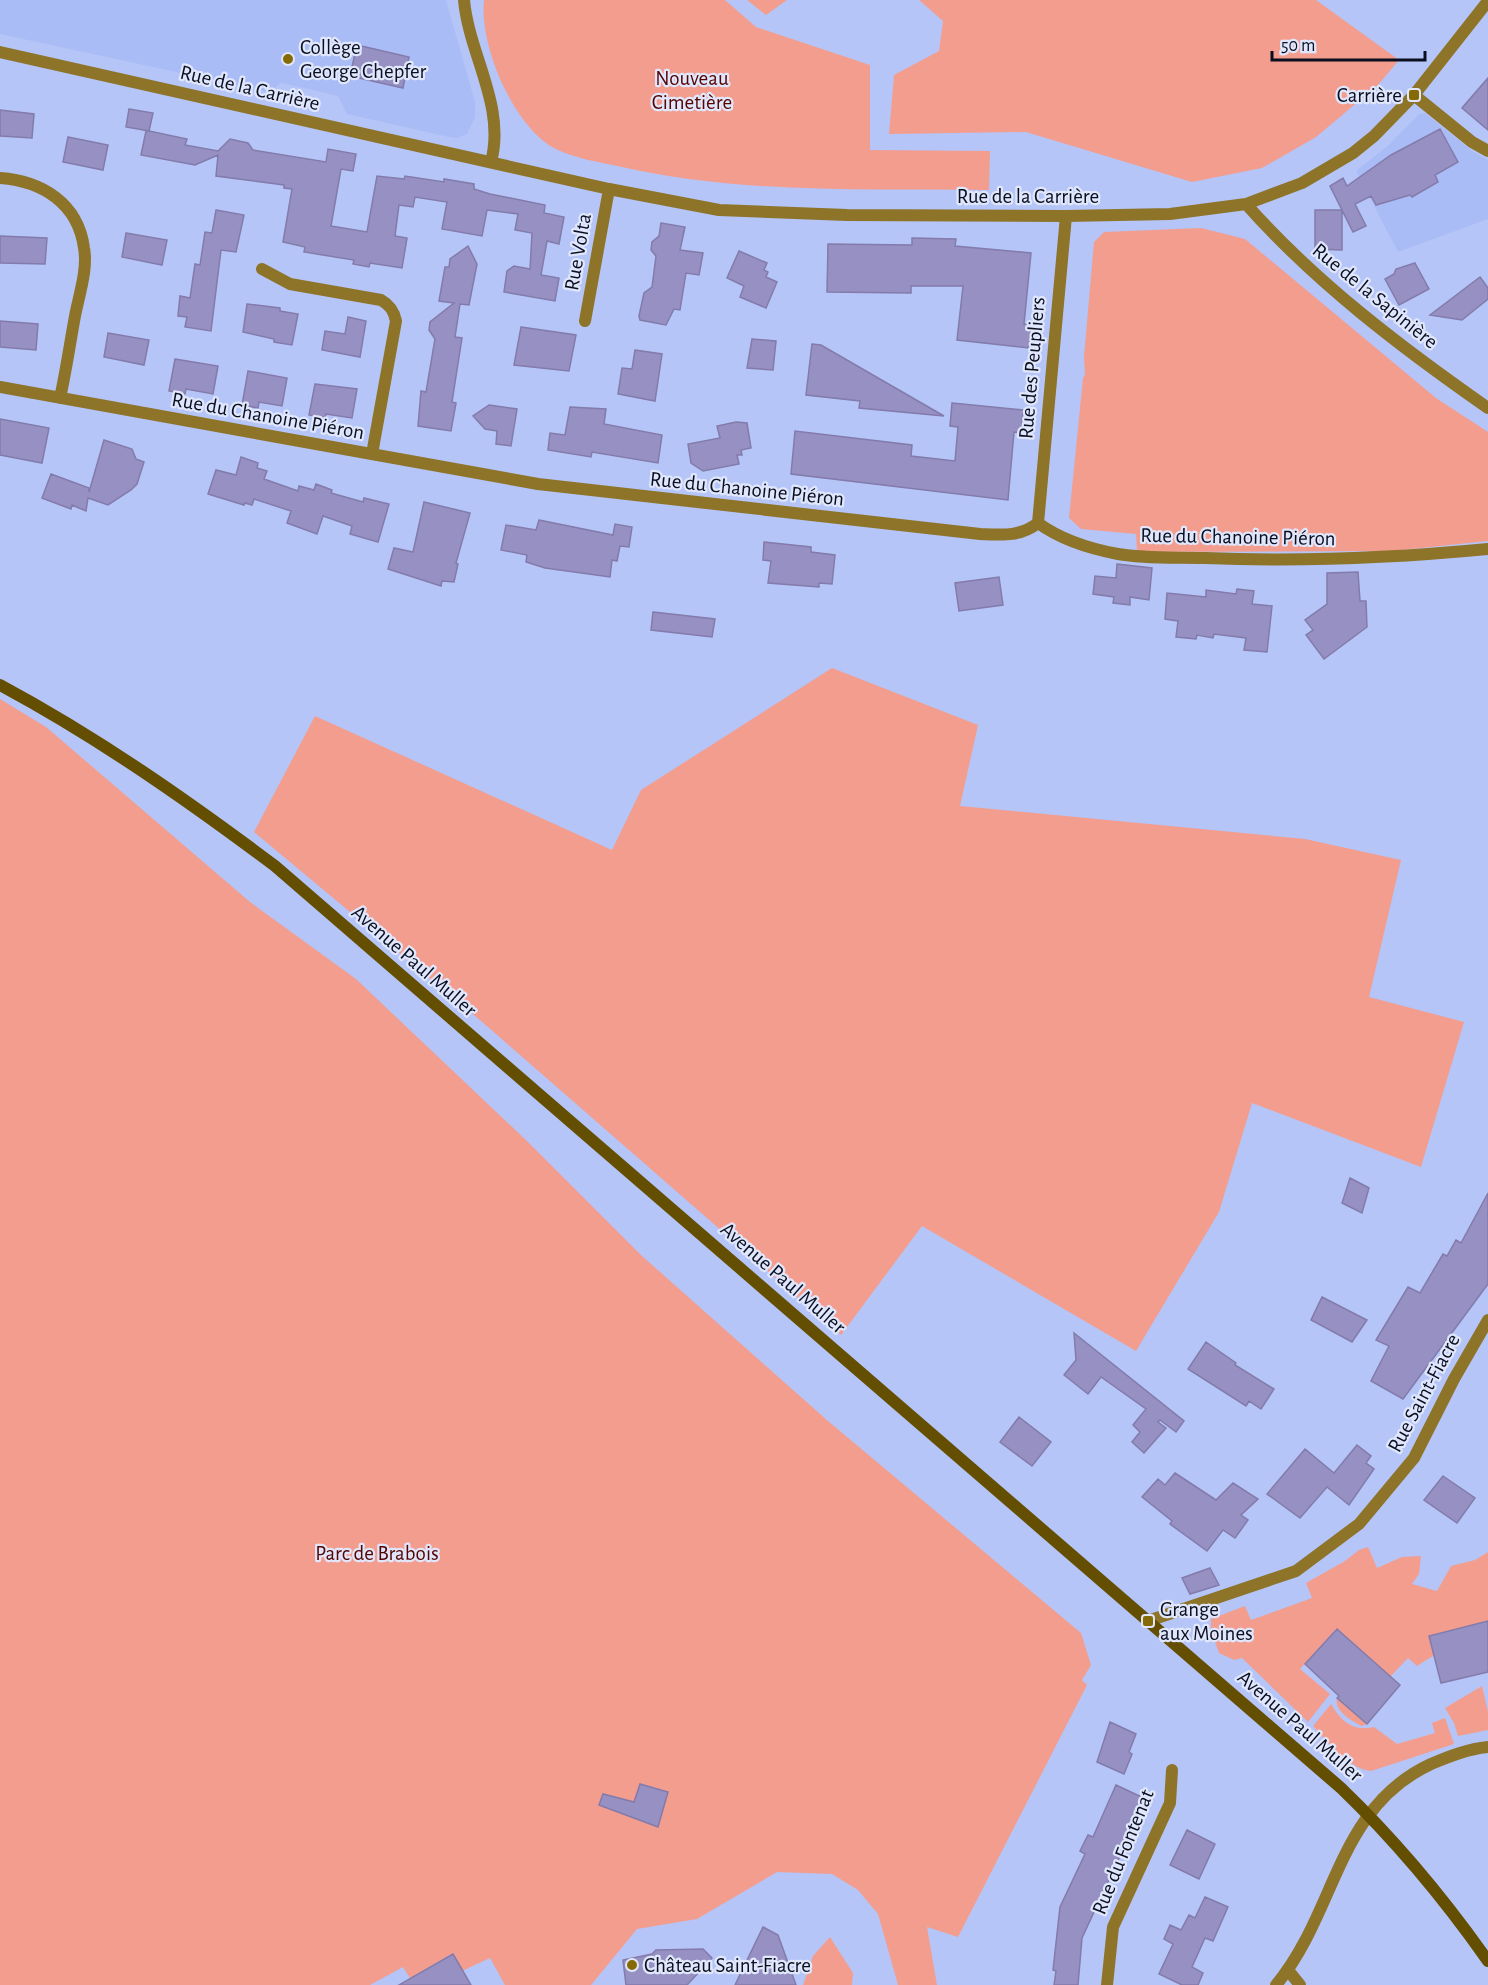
<svg xmlns="http://www.w3.org/2000/svg" width="1488" height="1985" viewBox="0 0 1488 1985" font-family="'Alegreya Sans',sans-serif">
<style>
.built{fill:#aabcf5}
.green{fill:#f39d8e}
.building{fill:#9790c2;stroke:#827bab;stroke-width:1.5}
.lines{fill:none;stroke-linecap:round;stroke-linejoin:round}
.street{stroke:#8d7429;stroke-width:12}
.secondary{stroke:#644e01;stroke-width:12}
.poi-dot{fill:#856a05;stroke:#e0e7fc;stroke-width:2}
.labels{text-anchor:middle;dominant-baseline:central;stroke-width:4.5;stroke-linejoin:round;paint-order:stroke}
.poi-label{font-size:21px;fill:#0a0f20;stroke:#e0e7fc;text-anchor:start}
.park-label{font-size:21px;fill:#550400;stroke:#e0e7fc}
.street-label{font-size:21px;fill:#0a0f20;stroke:#e0e7fc}
</style>
<rect width="100%" height="100%" fill="#b5c5f7"/>
<path class="built" d="M 0,0 L 446,0 L 475,102 L 475,117 L 467,134 L 457,138 L 449,137 L 347,114 L 338,96 L 313,90 L 281,83 L 269,92 L 0,34 Z
M 1425,113 L 1472,151 L 1488,160 L 1488,219 L 1398,252 L 1356,171 L 1389,145 L 1419,114 Z"/>
<path class="green" d="M 484,0 L 725,0 L 756,27 L 870,65 L 870,150 L 990,151 L 989,190 C 867,189 742,194 622,167 C 600,162 576,159 556,149 C 514,128 479,46 484,0 Z
M 747,0 L 787,0 L 766,15 Z
M 919,0 L 1316,0 L 1399,60 L 1378,85 L 1316,137 L 1262,168 L 1192,182 L 1026,132 L 889,134 L 894,75 L 939,51 L 943,21 Z
M 1201,228 L 1245,239 L 1436,398 L 1488,432 L 1488,541 L 1392,551 L 1137,552 L 1136,534 L 1081,529 L 1069,518 L 1083,378 L 1085,375 L 1084,357 L 1094,242 L 1104,232 Z
M 832,668 L 978,725 L 960,806 L 1305,839 L 1401,860 L 1369,997 L 1464,1022 L 1421,1167 L 1252,1103 L 1219,1212 L 1136,1351 L 922,1226 L 841,1335 L 481,1021 L 254,832 L 315,716 L 612,850 L 641,790 Z
M 0,699 L 46,727 L 250,902 L 356,979 L 529,1143 L 642,1256 L 828,1421 L 1081,1633 L 1091,1665 L 1082,1680 L 1087,1685 L 958,1937 L 927,1927 L 937,1985 L 898,1985 L 878,1914 L 858,1890 L 832,1874 L 777,1872 L 697,1919 L 637,1929 L 591,1985 L 505,1985 L 490,1958 L 462,1971 L 452,1954 L 410,1978 L 403,1967 L 370,1985 L 0,1985 Z
M 1368,1547 L 1377,1568 L 1402,1557 L 1421,1556 L 1419,1574 L 1412,1584 L 1437,1591 L 1451,1566 L 1475,1560 L 1488,1552 L 1488,1621 L 1417,1666 L 1408,1658 L 1390,1677 L 1336,1629 L 1300,1669 L 1330,1694 L 1308,1722 L 1242,1658 L 1234,1660 L 1219,1653 L 1211,1630 L 1211,1619 L 1245,1606 L 1251,1620 L 1312,1598 L 1306,1583 L 1345,1561 L 1359,1550 Z
M 1482,1686 L 1488,1712 L 1488,1730 L 1458,1736 L 1454,1723 L 1445,1708 Z
M 1337,1698 L 1367,1724 L 1362,1726 C 1352,1721 1334,1711 1337,1698 Z
M 1331,1704 C 1341,1721 1353,1732 1374,1727 L 1397,1744 L 1435,1733 L 1432,1723 L 1445,1718 L 1454,1744 L 1371,1771 C 1347,1768 1329,1743 1313,1726 Z
M 830,1937 L 853,1973 L 852,1985 L 803,1985 L 813,1956 Z"/>
<path class="building" d="M 357,45 L 409,57 L 403,88 L 350,76 Z
M 1488,78 L 1488,130 L 1462,108 Z
M 129,109 L 153,113 L 149,131 L 187,139 L 185,145 L 218,151 L 230,139 L 248,143 L 253,150 L 326,162 L 328,149 L 356,154 L 353,171 L 341,169 L 331,226 L 367,232 L 377,176 L 404,179 L 405,176 L 444,182 L 444,179 L 474,184 L 474,189 L 490,194 L 545,205 L 544,213 L 564,217 L 559,244 L 547,241 L 541,275 L 559,278 L 555,301 L 504,292 L 507,271 L 514,266 L 530,269 L 532,233 L 515,230 L 518,214 L 487,210 L 482,236 L 442,229 L 447,202 L 415,197 L 413,207 L 399,205 L 395,236 L 407,238 L 402,268 L 370,263 L 369,267 L 353,264 L 354,260 L 304,252 L 305,247 L 283,242 L 292,189 L 284,188 L 284,185 L 216,176 L 218,155 L 195,165 L 141,155 L 146,131 L 149,131 L 126,127 Z
M 0,110 L 34,114 L 32,138 L 0,136 Z
M 1440,129 L 1458,162 L 1435,175 L 1438,182 L 1412,197 L 1410,195 L 1376,205 L 1371,196 L 1355,204 L 1366,226 L 1353,232 L 1330,186 L 1343,178 L 1347,186 L 1391,155 Z
M 68,137 L 108,145 L 103,170 L 63,162 Z
M 216,210 L 244,215 L 236,252 L 221,250 L 211,331 L 185,327 L 187,317 L 178,316 L 180,296 L 190,298 L 195,264 L 200,265 L 205,232 L 212,233 Z
M 1315,210 L 1342,210 L 1342,250 L 1315,249 Z
M 661,223 L 685,227 L 680,250 L 703,253 L 699,275 L 686,273 L 680,310 L 674,309 L 666,325 L 640,320 L 639,316 L 644,293 L 652,287 L 656,256 L 651,250 L 652,242 L 659,236 Z
M 126,233 L 167,240 L 162,265 L 122,257 Z
M 0,236 L 47,238 L 45,264 L 0,263 Z
M 912,238 L 956,239 L 955,246 L 1031,253 L 1024,324 L 1031,325 L 1029,348 L 957,340 L 963,286 L 911,286 L 911,293 L 827,292 L 828,244 L 912,245 Z
M 468,246 L 477,264 L 469,305 L 460,304 L 455,337 L 462,338 L 452,402 L 456,403 L 451,431 L 418,426 L 421,391 L 426,392 L 435,339 L 429,330 L 430,322 L 454,303 L 439,301 L 445,267 L 449,267 L 450,259 Z
M 739,251 L 767,263 L 764,270 L 768,272 L 766,277 L 777,282 L 766,308 L 740,297 L 744,286 L 727,278 Z
M 1415,263 L 1429,289 L 1399,305 L 1385,279 L 1394,274 L 1396,269 Z
M 1480,277 L 1488,288 L 1488,299 L 1462,320 L 1430,315 Z
M 247,304 L 280,308 L 280,311 L 298,314 L 292,345 L 274,342 L 274,339 L 243,332 Z
M 348,317 L 366,321 L 360,357 L 322,350 L 325,331 L 345,334 Z
M 0,321 L 38,324 L 36,350 L 0,347 Z
M 521,327 L 576,335 L 569,371 L 514,365 Z
M 108,333 L 149,340 L 144,365 L 104,357 Z
M 752,339 L 776,341 L 773,370 L 747,368 Z
M 812,344 L 821,345 L 944,416 L 859,408 L 860,401 L 806,395 Z
M 635,350 L 662,354 L 655,401 L 618,394 L 622,368 L 632,369 Z
M 175,359 L 218,366 L 213,394 L 186,389 L 185,394 L 169,391 Z
M 248,371 L 287,378 L 282,406 L 259,402 L 258,408 L 242,405 Z
M 315,384 L 357,389 L 352,418 L 326,414 L 325,418 L 309,415 Z
M 952,403 L 1023,410 L 1021,433 L 1014,432 L 1008,500 L 791,474 L 795,431 L 912,445 L 911,456 L 955,461 L 958,427 L 950,426 Z
M 489,405 L 517,409 L 511,446 L 496,444 L 497,431 L 485,429 L 473,416 Z
M 570,407 L 606,409 L 604,424 L 662,435 L 658,463 L 592,452 L 591,457 L 548,450 L 550,433 L 565,435 Z
M 0,419 L 49,428 L 42,463 L 0,455 Z
M 736,422 L 747,423 L 751,448 L 741,450 L 742,455 L 737,455 L 739,464 L 703,471 L 691,463 L 688,444 L 720,438 L 717,426 Z
M 104,440 L 132,449 L 136,459 L 144,462 L 137,484 L 131,490 L 108,505 L 88,498 L 86,511 L 72,505 L 71,509 L 42,498 L 51,474 L 89,488 L 89,492 Z
M 241,457 L 258,463 L 257,468 L 267,471 L 264,479 L 298,491 L 299,486 L 314,490 L 316,484 L 332,490 L 331,493 L 363,502 L 364,498 L 389,504 L 378,542 L 350,534 L 352,526 L 323,516 L 317,534 L 287,523 L 291,511 L 254,499 L 252,505 L 245,503 L 244,505 L 208,494 L 216,470 L 236,475 Z
M 424,502 L 470,513 L 456,563 L 458,564 L 454,582 L 442,581 L 441,586 L 388,569 L 394,548 L 413,552 Z
M 539,520 L 613,535 L 615,524 L 632,527 L 629,547 L 620,546 L 617,561 L 612,560 L 610,577 L 545,568 L 526,562 L 527,555 L 501,550 L 506,525 L 536,530 Z
M 764,542 L 811,547 L 811,552 L 835,555 L 832,584 L 819,583 L 819,587 L 768,583 L 771,561 L 763,560 Z
M 1117,564 L 1152,568 L 1149,600 L 1130,597 L 1130,605 L 1113,603 L 1114,597 L 1093,594 L 1095,576 L 1116,578 Z
M 1358,572 L 1360,601 L 1366,601 L 1367,627 L 1324,659 L 1306,635 L 1313,630 L 1305,620 L 1327,604 L 1327,573 Z
M 999,577 L 1003,605 L 959,611 L 955,583 Z
M 1237,589 L 1254,591 L 1252,604 L 1272,606 L 1267,652 L 1244,650 L 1246,638 L 1214,634 L 1213,638 L 1197,635 L 1196,639 L 1176,637 L 1178,621 L 1165,619 L 1167,593 L 1206,597 L 1206,590 L 1236,594 Z
M 653,612 L 715,619 L 712,637 L 651,630 Z
M 1350,1178 L 1369,1188 L 1362,1213 L 1342,1203 Z
M 1488,1193 L 1488,1284 L 1403,1399 L 1371,1381 L 1389,1346 L 1376,1340 L 1408,1287 L 1420,1293 L 1443,1254 L 1447,1256 L 1456,1240 L 1461,1243 Z
M 1322,1297 L 1367,1320 L 1352,1342 L 1311,1320 Z
M 1074,1333 L 1184,1421 L 1176,1432 L 1160,1420 L 1158,1422 L 1166,1428 L 1144,1453 L 1132,1442 L 1140,1432 L 1133,1425 L 1146,1409 L 1101,1377 L 1088,1394 L 1064,1375 L 1076,1360 Z
M 1206,1342 L 1236,1363 L 1235,1365 L 1274,1389 L 1261,1409 L 1249,1401 L 1246,1406 L 1188,1369 Z
M 1019,1417 L 1051,1442 L 1032,1466 L 1000,1442 Z
M 1357,1445 L 1371,1456 L 1366,1463 L 1374,1469 L 1349,1505 L 1327,1487 L 1300,1518 L 1267,1494 L 1305,1449 L 1334,1473 Z
M 1175,1473 L 1216,1500 L 1233,1483 L 1258,1499 L 1241,1515 L 1248,1520 L 1235,1538 L 1223,1530 L 1207,1551 L 1170,1524 L 1172,1521 L 1142,1497 L 1158,1479 L 1165,1485 Z
M 1443,1476 L 1475,1498 L 1457,1523 L 1424,1500 Z
M 1210,1568 L 1219,1585 L 1190,1594 L 1182,1578 Z
M 1488,1621 L 1488,1672 L 1441,1683 L 1429,1636 Z
M 1337,1629 L 1400,1685 L 1367,1724 L 1337,1698 L 1339,1696 L 1305,1664 Z
M 1110,1722 L 1136,1734 L 1129,1752 L 1132,1754 L 1124,1774 L 1097,1762 Z
M 640,1784 L 668,1792 L 658,1827 L 599,1805 L 603,1794 L 634,1802 Z
M 1116,1785 L 1144,1798 L 1139,1809 L 1141,1811 L 1082,1938 L 1078,1985 L 1054,1985 L 1056,1971 L 1053,1970 L 1060,1907 L 1085,1854 L 1080,1851 L 1088,1835 L 1093,1837 Z
M 1187,1830 L 1215,1844 L 1199,1879 L 1170,1865 Z
M 1205,1897 L 1228,1907 L 1213,1941 L 1205,1938 L 1192,1967 L 1203,1973 L 1198,1985 L 1182,1985 L 1159,1974 L 1173,1944 L 1164,1939 L 1170,1925 L 1181,1930 L 1189,1915 L 1195,1918 Z
M 763,1927 L 778,1935 L 796,1985 L 735,1985 Z
M 703,1949 L 712,1958 L 687,1985 L 626,1985 L 623,1960 L 652,1954 L 656,1950 Z
M 453,1954 L 471,1985 L 399,1985 Z"/>
<g class="lines">
<path class="street" d="M 464,0 C 469,55 506,106 491,162
M 0,52 L 609,189 L 719,210 L 847,215 L 1066,216 L 1170,214 L 1246,204 L 1302,183 L 1353,153 L 1374,136 L 1414,95 L 1488,1
M 1414,95 L 1472,142 L 1488,151
M 0,178 C 42,181 78,203 84,248 C 88,269 79,295 75,316 C 70,343 66,371 60,398
M 1246,204 C 1315,282 1402,348 1488,408
M 262,269 L 290,284 L 381,300 C 390,305 394,311 396,321 L 372,454
M 585,321 L 609,189
M 0,387 L 538,484 L 980,534 C 1002,535 1020,537 1038,523
M 1038,523 C 1060,539 1091,549 1118,554 C 1146,559 1177,557 1205,558 C 1300,562 1394,558 1488,549
M 1038,523 L 1066,216
M 1148,1621 L 1296,1571 L 1359,1524 L 1414,1458 L 1454,1379 L 1488,1320
M 1288,1970 L 1300,1985
M 1107,1985 L 1113,1927 L 1170,1803 L 1172,1770
M 1276,1985 C 1337,1912 1336,1808 1431,1764 C 1450,1756 1468,1749 1488,1747"/>
<path class="secondary" d="M 0,685 C 97,737 187,800 275,866 L 1341,1788 C 1395,1840 1445,1900 1488,1961"/>
</g>
<g class="poi-dot">
<circle cx="288" cy="59" r="6"/>
<rect x="1408" y="89" width="12" height="12" rx="3"/>
<rect x="1142" y="1615" width="12" height="12" rx="3"/>
<circle cx="632" cy="1965" r="6"/>
</g>
<g class="labels">
<g class="poi-label">
<text x="300" y="47">Collège<tspan x="300" dy="24">George Chepfer</tspan></text>
<text x="1402" y="95" text-anchor="end">Carrière</text>
<text x="1160" y="1609">Grange<tspan x="1160" dy="24">aux Moines</tspan></text>
<text x="644" y="1965">Château Saint-Fiacre</text>
</g>
<g class="park-label">
<text x="692" y="78">Nouveau<tspan x="692" dy="24">Cimetière</tspan></text>
<text x="377" y="1553">Parc de Brabois</text>
</g>
<g class="street-label">
<text transform="translate(250 88) rotate(13)">Rue de la Carrière</text>
<text x="1028" y="196">Rue de la Carrière</text>
<text transform="translate(578 252) rotate(-80)">Rue Volta</text>
<text transform="translate(1375 296) rotate(39)">Rue de la Sapinière</text>
<text transform="translate(1032 368) rotate(-85)">Rue des Peupliers</text>
<text transform="translate(268 416) rotate(10)">Rue du Chanoine Piéron</text>
<text transform="translate(747 489) rotate(6)">Rue du Chanoine Piéron</text>
<text transform="translate(1238 537) rotate(1)">Rue du Chanoine Piéron</text>
<text transform="translate(414 961) rotate(41)">Avenue Paul Muller</text>
<text transform="translate(783 1278) rotate(41)">Avenue Paul Muller</text>
<text transform="translate(1424 1393) rotate(-62)">Rue Saint-Fiacre</text>
<text transform="translate(1300 1726) rotate(41)">Avenue Paul Muller</text>
<text transform="translate(1123 1852) rotate(-68)">Rue du Fontenat</text>
</g>
</g>
<path d="M1272 51v9h153v-9" fill="none" stroke="#0a0f20" stroke-width="3"/>
<text x="1281" y="51" font-size="18" fill="#0a0f20" stroke="#e0e7fc" stroke-width="4.5" paint-order="stroke">50 m</text>
</svg>
